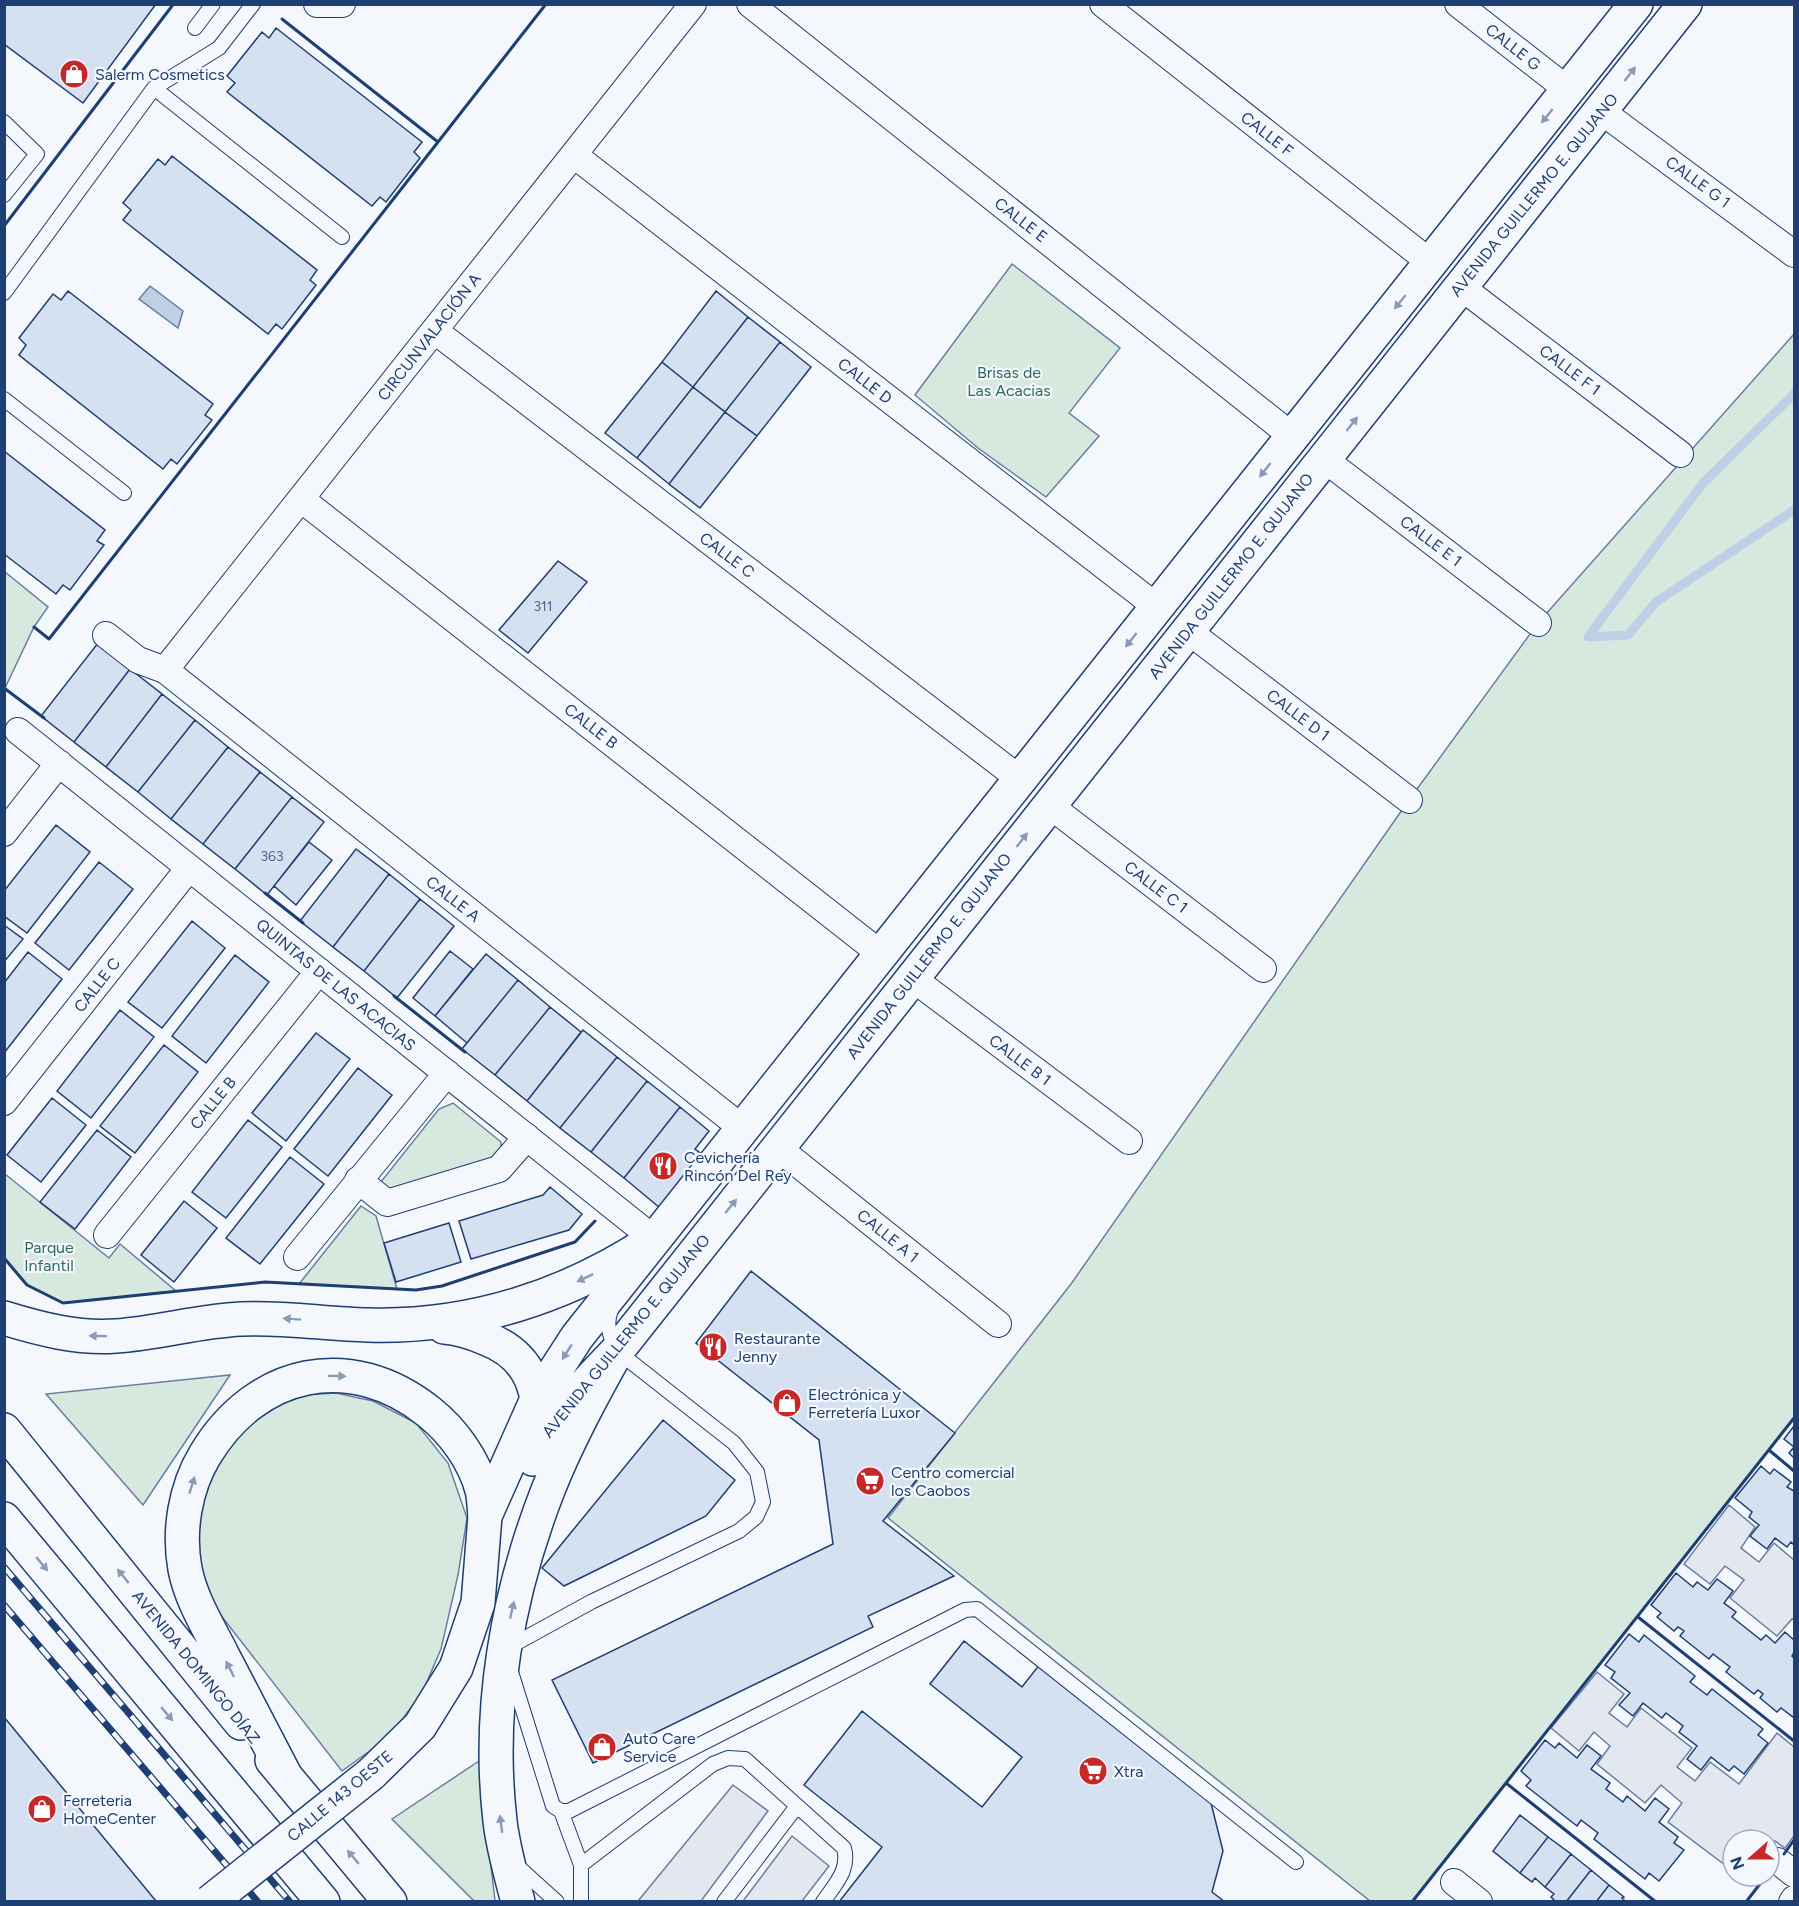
<svg xmlns="http://www.w3.org/2000/svg" width="1799" height="1906" viewBox="0 0 1799 1906" font-family="Figtree,sans-serif">
<style>
.green{fill:#d7e8df;stroke:#687fa3;stroke-width:1.5}
.parking{fill:#e3e8f0;stroke:#687fa3;stroke-width:1.5}
.water{fill:#bed0e5;stroke:#687fa3;stroke-width:1.5}
.lines{fill:none;stroke-linecap:round;stroke-linejoin:round}
.stream{stroke:#bed0e5;stroke-width:9}
.building{fill:#d5e0f0;stroke:#1d3f73;stroke-width:1.5}
.lane-casing{stroke:#1d3f73;stroke-width:16}
.street-casing{stroke:#1d3f73;stroke-width:28}
.secondary-casing{stroke:#1d3f73;stroke-width:36}
.primary-casing{stroke:#1d3f73;stroke-width:36}
.lane{stroke:#f4f7fb;stroke-width:14}
.street{stroke:#f4f7fb;stroke-width:26}
.secondary{stroke:#f4f7fb;stroke-width:33}
.primary{stroke:#f4f7fb;stroke-width:33}
.rail-casing{stroke:#1d3f73;stroke-width:7}
.rail{stroke:#f4f7fb;stroke-width:4.5;stroke-dasharray:14;stroke-linecap:butt}
.secondary-bridge-casing{stroke:#1d3f73;stroke-width:36;stroke-linecap:butt}
.secondary-bridge{stroke:#f4f7fb;stroke-width:33}
.wall{stroke:#1d3f73;stroke-width:3}
.oneway{fill:#889bb7}
.labels{text-anchor:middle;dominant-baseline:central;stroke-width:4.5;stroke-linejoin:round;paint-order:stroke}
.number-label{font-size:14px;fill:#4b6792}
.street-label{font-size:16px;fill:#1d3f73;stroke:#f4f7fb}
.poi-label{font-size:16px;fill:#1d3f73;stroke:#f4f7fb;text-anchor:start}
.park-label{font-size:16px;fill:#2c6c60;stroke:#f4f7fb}
</style>
<rect width="100%" height="100%" fill="#f4f7fb"/>
<path class="green" d="M 1012,264 L 1120,348 L 1069,413 L 1099,436 L 1046,497 L 978,448 L 915,395 Z
M 1794,334 L 1794,1418 L 1412,1901 L 1370,1901 L 888,1518 L 1071,1284 L 1409,800 L 1538,623 Z
M 5,572 L 48,607 L 34,627 L 5,688 Z
M 453,1103 L 501,1142 L 501,1147 L 486,1164 L 389,1190 L 380,1183 L 439,1109 Z
M 5,1174 L 109,1258 L 120,1244 L 176,1291 L 63,1303 L 27,1285 L 5,1258 Z
M 361,1206 L 376,1216 L 397,1289 L 299,1284 Z
M 230,1375 L 143,1505 L 46,1394 Z
M 336,1393 L 373,1401 L 416,1423 L 448,1463 L 467,1518 L 458,1575 L 441,1649 L 422,1693 L 389,1737 L 342,1771 L 195,1582 L 193,1501 L 221,1446 L 255,1413 L 301,1395 Z
M 479,1761 L 495,1901 L 474,1901 L 392,1819 Z"/>
<path class="parking" d="M 1729,1505 L 1755,1527 L 1741,1548 L 1759,1562 L 1774,1543 L 1794,1560 L 1794,1620 L 1792,1619 L 1777,1636 L 1730,1598 L 1744,1580 L 1725,1566 L 1710,1584 L 1684,1564 Z
M 1597,1672 L 1624,1694 L 1609,1713 L 1627,1727 L 1641,1708 L 1692,1748 L 1677,1767 L 1695,1781 L 1710,1762 L 1739,1784 L 1777,1733 L 1794,1747 L 1794,1836 L 1785,1848 L 1775,1841 L 1769,1848 L 1769,1840 L 1733,1840 L 1733,1871 L 1668,1822 L 1682,1803 L 1661,1785 L 1645,1803 L 1597,1764 L 1610,1746 L 1594,1732 L 1579,1751 L 1551,1728 Z
M 733,1785 L 768,1811 L 701,1901 L 638,1901 Z
M 792,1836 L 829,1866 L 802,1901 L 743,1901 Z"/>
<path class="water" d="M 150,286 L 183,311 L 178,328 L 139,299 Z"/>
<g class="lines">
<path class="stream" d="M 1794,394 L 1703,483 L 1588,637 L 1628,635 L 1656,602 L 1794,510"/>
</g>
<path class="building" d="M 4,4 L 156,4 L 83,103 L 4,44 Z
M 276,28 L 422,142 L 414,152 L 420,158 L 386,202 L 380,197 L 372,206 L 227,92 L 235,83 L 227,76 L 262,32 L 269,38 Z
M 172,156 L 317,270 L 310,280 L 316,285 L 282,329 L 276,324 L 268,334 L 123,220 L 131,210 L 123,203 L 158,159 L 165,165 Z
M 68,291 L 213,404 L 205,415 L 212,420 L 177,464 L 171,459 L 163,469 L 19,355 L 26,345 L 19,338 L 53,294 L 61,300 Z
M 716,291 L 748,317 L 693,387 L 662,362 Z
M 748,317 L 780,342 L 725,412 L 693,387 Z
M 780,342 L 811,367 L 757,436 L 725,412 Z
M 662,362 L 693,387 L 637,458 L 605,433 Z
M 693,387 L 725,412 L 669,484 L 637,458 Z
M 725,412 L 757,436 L 700,508 L 669,484 Z
M 4,451 L 105,530 L 97,541 L 104,545 L 70,590 L 63,585 L 56,594 L 4,554 Z
M 558,561 L 587,582 L 528,653 L 499,630 Z
M 98,643 L 130,669 L 74,742 L 41,716 Z
M 130,669 L 162,694 L 106,767 L 74,742 Z
M 162,694 L 195,720 L 138,792 L 106,767 Z
M 195,720 L 228,747 L 171,819 L 138,792 Z
M 228,747 L 260,772 L 203,844 L 171,819 Z
M 260,772 L 292,797 L 235,869 L 203,844 Z
M 292,797 L 324,822 L 267,895 L 235,869 Z
M 56,825 L 90,852 L 27,933 L 4,916 L 4,891 Z
M 309,842 L 332,860 L 296,905 L 274,886 Z
M 356,849 L 389,874 L 333,947 L 300,921 Z
M 99,862 L 133,889 L 69,970 L 35,943 Z
M 389,874 L 420,899 L 364,971 L 333,947 Z
M 420,899 L 454,926 L 397,998 L 364,971 Z
M 192,921 L 225,948 L 162,1028 L 128,1002 Z
M 4,925 L 23,939 L 4,962 Z
M 450,951 L 473,969 L 435,1016 L 413,998 Z
M 28,952 L 62,979 L 4,1053 L 4,983 Z
M 486,954 L 518,980 L 467,1043 L 435,1016 Z
M 235,955 L 269,982 L 206,1063 L 172,1036 Z
M 518,980 L 550,1007 L 495,1075 L 462,1049 Z
M 550,1007 L 581,1032 L 527,1101 L 495,1075 Z
M 120,1010 L 154,1037 L 91,1118 L 57,1091 Z
M 583,1030 L 617,1057 L 560,1128 L 527,1101 Z
M 316,1033 L 350,1059 L 286,1141 L 252,1113 Z
M 164,1045 L 198,1072 L 135,1153 L 100,1126 Z
M 617,1057 L 647,1081 L 591,1152 L 560,1128 Z
M 358,1068 L 392,1095 L 328,1176 L 294,1149 Z
M 647,1081 L 680,1107 L 624,1178 L 591,1152 Z
M 52,1098 L 86,1125 L 41,1182 L 7,1155 Z
M 680,1107 L 709,1131 L 695,1149 L 703,1155 L 660,1208 L 624,1178 Z
M 248,1120 L 282,1147 L 226,1218 L 192,1192 Z
M 97,1130 L 131,1157 L 75,1229 L 40,1202 Z
M 290,1157 L 324,1184 L 260,1264 L 226,1238 Z
M 550,1187 L 582,1214 L 569,1230 L 471,1259 L 459,1221 L 543,1195 Z
M 184,1201 L 217,1228 L 174,1282 L 141,1255 Z
M 449,1223 L 461,1262 L 396,1282 L 384,1243 Z
M 751,1271 L 955,1433 L 883,1521 L 954,1576 L 868,1616 L 873,1627 L 593,1763 L 552,1680 L 833,1544 L 819,1440 L 696,1343 Z
M 663,1420 L 735,1480 L 706,1516 L 564,1586 L 542,1568 Z
M 1794,1426 L 1794,1458 L 1789,1453 L 1794,1447 L 1784,1439 Z
M 1761,1466 L 1770,1474 L 1774,1469 L 1791,1482 L 1787,1487 L 1794,1491 L 1794,1545 L 1791,1542 L 1787,1547 L 1775,1538 L 1767,1549 L 1750,1536 L 1759,1525 L 1749,1517 L 1752,1512 L 1735,1498 Z
M 1676,1573 L 1693,1587 L 1697,1582 L 1708,1590 L 1717,1579 L 1733,1591 L 1724,1603 L 1736,1612 L 1732,1617 L 1761,1640 L 1766,1635 L 1775,1643 L 1785,1632 L 1794,1640 L 1794,1652 L 1792,1656 L 1794,1658 L 1794,1715 L 1793,1717 L 1781,1708 L 1777,1712 L 1760,1698 L 1763,1694 L 1758,1690 L 1754,1694 L 1726,1672 L 1730,1667 L 1713,1654 L 1709,1659 L 1680,1636 L 1684,1631 L 1678,1627 L 1674,1631 L 1657,1617 L 1661,1613 L 1651,1605 Z
M 1629,1634 L 1639,1642 L 1644,1635 L 1695,1676 L 1690,1682 L 1707,1695 L 1712,1689 L 1763,1729 L 1758,1735 L 1768,1743 L 1744,1774 L 1734,1766 L 1729,1771 L 1711,1757 L 1701,1770 L 1687,1759 L 1697,1746 L 1679,1732 L 1683,1726 L 1666,1713 L 1662,1718 L 1643,1703 L 1633,1716 L 1619,1705 L 1630,1693 L 1611,1678 L 1615,1672 L 1605,1665 Z
M 964,1641 L 1022,1687 L 1040,1664 L 1210,1799 L 1223,1851 L 1212,1892 L 1225,1902 L 839,1902 L 882,1847 L 804,1785 L 862,1711 L 982,1807 L 1022,1757 L 930,1684 Z
M 4,1717 L 156,1901 L 156,1902 L 4,1902 Z
M 1545,1740 L 1555,1748 L 1559,1743 L 1577,1758 L 1587,1745 L 1601,1756 L 1591,1769 L 1610,1783 L 1606,1789 L 1623,1802 L 1627,1796 L 1645,1811 L 1655,1798 L 1669,1809 L 1659,1822 L 1678,1837 L 1674,1843 L 1684,1850 L 1659,1881 L 1649,1873 L 1645,1879 L 1594,1839 L 1598,1833 L 1581,1820 L 1577,1826 L 1526,1786 L 1531,1780 L 1521,1771 Z
M 1520,1815 L 1548,1837 L 1520,1873 L 1493,1851 Z
M 1548,1837 L 1571,1854 L 1545,1887 L 1535,1878 L 1532,1882 L 1520,1873 Z
M 1571,1854 L 1591,1870 L 1566,1902 L 1556,1902 L 1551,1897 L 1554,1894 L 1545,1887 Z
M 1591,1870 L 1609,1885 L 1596,1902 L 1566,1902 Z
M 1609,1885 L 1624,1897 L 1622,1898 L 1626,1902 L 1596,1902 Z"/>
<g class="lines">
<g class="lane-casing">
<path id="lane" d="M 195,28 L 213,4
M 154,88 L 342,237
M 4,122 L 37,154 L 4,195
M 4,293 L 154,88 L 219,48 L 253,4
M 4,399 L 124,493
M 509,1647 L 591,1602 L 739,1531 L 756,1517 L 763,1502 L 757,1472 L 734,1443 L 617,1351 C 610,1336 605,1325 611,1310
M 511,1672 L 553,1806 L 561,1811 L 569,1811 L 965,1610 L 977,1609 L 1296,1862
M 561,1811 L 581,1865 L 581,1902
M 516,1865 L 557,1902
M 581,1865 L 713,1764 L 728,1758 L 745,1759 L 844,1848 C 850,1870 835,1884 823,1902
M 724,1902 L 797,1806"/>
</g>
<g class="street-casing">
<path id="street" d="M 317,4 L 342,4
M 750,4 L 1292,436
M 1103,4 L 1431,263
M 1458,4 L 1568,90
M 1601,111 L 1794,254
M 574,155 L 1157,607
M 1461,287 L 1680,454
M 435,331 L 1020,779
M 1324,459 L 1538,623
M 301,499 L 881,954
M 1188,631 L 1409,800
M 106,635 L 138,660 L 165,670 L 742,1128
M 165,670 L 693,4
M 18,731 L 654,1239
M 1049,805 L 1263,969
M 4,833 L 59,763
M 912,978 L 1129,1141
M 4,1102 L 189,868
M 778,1148 L 998,1324
M 358,1180 L 387,1203 L 499,1169 L 527,1137
M 107,1235 L 319,971
M 297,1257 L 447,1073
M 1778,1861 L 1794,1874
M 1454,1882 L 1479,1902
M 1792,1902 L 1794,1899"/>
</g>
<g class="secondary-casing">
<path id="secondary" d="M 533,1459 C 553,1417 585,1384 617,1351 L 1685,4
M 371,1774 L 420,1726 L 456,1668 L 478,1603 L 485,1516 L 537,1399 L 577,1337 L 1636,4"/>
</g>
<g class="primary-casing">
<path id="primary" d="M 4,1318 C 40,1329 78,1339 116,1336 C 158,1333 199,1321 241,1319 C 284,1317 326,1324 368,1325 C 471,1328 569,1296 654,1239
M 444,1327 C 458,1328 471,1332 485,1338 C 535,1357 538,1392 542,1440
M 4,1430 L 241,1723
M 4,1519 L 323,1902
M 272,1760 L 390,1902
M 286,1777 C 265,1737 244,1696 223,1656 C 209,1628 191,1600 185,1569 C 178,1531 185,1488 205,1455 C 256,1370 350,1349 429,1412 C 453,1431 474,1460 482,1490 C 484,1498 484,1508 485,1516
M 518,1902 C 511,1875 503,1848 500,1821 C 487,1709 507,1595 548,1490 C 567,1442 592,1396 617,1351"/>
</g>
<use href="#lane" class="lane"/>
<use href="#street" class="street"/>
<use href="#secondary" class="secondary"/>
<use href="#primary" class="primary"/>
<g class="rail-casing">
<path id="rail" d="M 4,1567 L 290,1902
M 4,1605 L 258,1902"/>
</g>
<use href="#rail" class="rail"/>
<g class="secondary-bridge-casing">
<path id="secondary-bridge" d="M 210,1902 L 371,1774"/>
</g>
<use href="#secondary-bridge" class="secondary-bridge"/>
<path class="wall" d="M 438,142 L 546,4
M 4,226 L 172,6
M 34,627 L 49,639 L 438,142 L 282,19
M 4,688 L 44,718
M 265,893 L 303,923
M 394,996 L 465,1052
M 4,1258 L 27,1285 L 63,1303 L 265,1282 L 416,1290 L 442,1286 L 575,1242 L 595,1221
M 1769,1450 L 1794,1471
M 1638,1617 L 1794,1741
M 1784,1854 L 1794,1840
M 1412,1902 L 1506,1783
M 1656,1902 L 1506,1783 L 1794,1418
M 1746,1902 L 1766,1876"/>
</g>
<defs><path id="oneway-solid" d="M-6-.8H1V-3.2L6.5 0L1 3.2V.8H-6Z" transform="scale(1.5)"/></defs>
<g class="oneway">
<use href="#oneway-solid" transform="translate(1630 74) rotate(-52)"/>
<use href="#oneway-solid" transform="translate(1547 116) rotate(129)"/>
<use href="#oneway-solid" transform="translate(1400 302) rotate(129)"/>
<use href="#oneway-solid" transform="translate(1352 424) rotate(-52)"/>
<use href="#oneway-solid" transform="translate(1265 470) rotate(128)"/>
<use href="#oneway-solid" transform="translate(1131 640) rotate(128)"/>
<use href="#oneway-solid" transform="translate(1022 840) rotate(-52)"/>
<use href="#oneway-solid" transform="translate(731 1206) rotate(-51)"/>
<use href="#oneway-solid" transform="translate(585 1278) rotate(155)"/>
<use href="#oneway-solid" transform="translate(292 1319) rotate(-176)"/>
<use href="#oneway-solid" transform="translate(98 1336) rotate(-179)"/>
<use href="#oneway-solid" transform="translate(567 1352) rotate(123)"/>
<use href="#oneway-solid" transform="translate(337 1376) rotate(1)"/>
<use href="#oneway-solid" transform="translate(192 1485) rotate(-73)"/>
<use href="#oneway-solid" transform="translate(42 1564) rotate(50)"/>
<use href="#oneway-solid" transform="translate(123 1576) rotate(-129)"/>
<use href="#oneway-solid" transform="translate(512 1610) rotate(-77)"/>
<use href="#oneway-solid" transform="translate(230 1669) rotate(-117)"/>
<use href="#oneway-solid" transform="translate(167 1714) rotate(50)"/>
<use href="#oneway-solid" transform="translate(501 1824) rotate(-98)"/>
<use href="#oneway-solid" transform="translate(353 1857) rotate(-130)"/>
</g>
<defs>
<g id="shop-disc" transform="scale(1.5)"><circle r="9.5" fill="#c62828" stroke="#f4f7fb"/><path d="M-5-2.5h2.3a2.7 3.5 0 0 1 5.4 0H5L5.5 6h-11ZM-1.5-2.5h3a1.5 2.3 0 0 0-3 0Z" fill="#fff"/></g>
<g id="restaurant-disc" transform="scale(1.5)"><circle r="9.5" fill="#c62828" stroke="#f4f7fb"/><path d="M-5-6h1v4h1v-4h1v4h1v-4h1v5L-1.5 .5V6h-2V.5L-5-1ZM5-6V6H3V1.5H1.5Q1.5-4 5-6Z" fill="#fff"/></g>
<g id="supermarket-disc" transform="scale(1.5)"><circle r="9.5" fill="#c62828" stroke="#f4f7fb"/><path d="M-6-5.5h2.5l.6 2H6L4.5 2H-2.5L-4.4-4H-6ZM-1.5 3.2a1.3 1.3 0 1 0 .1 0ZM3 3.2a1.3 1.3 0 1 0 .1 0Z" fill="#fff"/></g>
</defs>
<g fill-rule="evenodd">
<use href="#shop-disc" x="74" y="74"/>
<use href="#restaurant-disc" x="663" y="1166"/>
<use href="#restaurant-disc" x="713" y="1347"/>
<use href="#shop-disc" x="787" y="1403"/>
<use href="#supermarket-disc" x="870" y="1481"/>
<use href="#shop-disc" x="602" y="1747"/>
<use href="#supermarket-disc" x="1093" y="1771"/>
<use href="#shop-disc" x="42" y="1809"/>
</g>
<g class="labels">
<g class="number-label">
<text x="543" y="606">311</text>
<text x="272" y="856">363</text>
</g>
<g class="street-label">
<text transform="translate(1513 47) rotate(38)">CALLE G</text>
<text transform="translate(1267 134) rotate(38)">CALLE F</text>
<text transform="translate(1698 182) rotate(36)">CALLE G 1</text>
<text transform="translate(1534 195) rotate(-51)">AVENIDA GUILLERMO E. QUIJANO</text>
<text transform="translate(1021 220) rotate(38)">CALLE E</text>
<text transform="translate(429 337) rotate(-52)">CIRCUNVALACIÓN A</text>
<text transform="translate(1570 370) rotate(37)">CALLE F 1</text>
<text transform="translate(865 381) rotate(38)">CALLE D</text>
<text transform="translate(1431 541) rotate(37)">CALLE E 1</text>
<text transform="translate(727 555) rotate(37)">CALLE C</text>
<text transform="translate(1231 576) rotate(-52)">AVENIDA GUILLERMO E. QUIJANO</text>
<text transform="translate(1298 715) rotate(37)">CALLE D 1</text>
<text transform="translate(591 726) rotate(38)">CALLE B</text>
<text transform="translate(1156 887) rotate(37)">CALLE C 1</text>
<text transform="translate(453 899) rotate(38)">CALLE A</text>
<text transform="translate(929 956) rotate(-52)">AVENIDA GUILLERMO E. QUIJANO</text>
<text transform="translate(97 985) rotate(-52)">CALLE C</text>
<text transform="translate(336 985) rotate(39)">QUINTAS DE LAS ACACIAS</text>
<text transform="translate(1020 1060) rotate(37)">CALLE B 1</text>
<text transform="translate(213 1103) rotate(-51)">CALLE B</text>
<text transform="translate(888 1236) rotate(39)">CALLE A 1</text>
<text transform="translate(626 1336) rotate(-51)">AVENIDA GUILLERMO E. QUIJANO</text>
<text transform="translate(196 1667) rotate(51)">AVENIDA DOMINGO DÍAZ</text>
<text transform="translate(340 1796) rotate(-40)">CALLE 143 OESTE</text>
</g>
<g class="poi-label">
<text x="95" y="74">Salerm Cosmetics</text>
<text x="684" y="1157">Cevichería<tspan x="684" dy="18">Rincón Del Rey</tspan></text>
<text x="734" y="1338">Restaurante<tspan x="734" dy="18">Jenny</tspan></text>
<text x="808" y="1394">Electrónica y<tspan x="808" dy="18">Ferretería Luxor</tspan></text>
<text x="891" y="1472">Centro comercial<tspan x="891" dy="18">los Caobos</tspan></text>
<text x="623" y="1738">Auto Care<tspan x="623" dy="18">Service</tspan></text>
<text x="1114" y="1771">Xtra</text>
<text x="63" y="1800">Ferreteria<tspan x="63" dy="18">HomeCenter</tspan></text>
</g>
<g class="park-label">
<text x="1009" y="372">Brisas de<tspan x="1009" dy="18">Las Acacias</tspan></text>
<text x="49" y="1247">Parque<tspan x="49" dy="18">Infantil</tspan></text>
</g>
</g>
<rect width="1799" height="1906" fill="none" stroke="#1d3f73" stroke-width="12"/>
<g transform="translate(1751 1858) rotate(249)"><circle r="28" fill="#f4f7fb" stroke="#9eadc5" stroke-width="1.5"/>
<path d="M0-4.5L10 22L0 15L-10 22Z" fill="#c62828"/>
<text y="-9" font-size="16" font-weight="bold" text-anchor="middle" fill="#1d3f73">N</text>
</g>
</svg>
